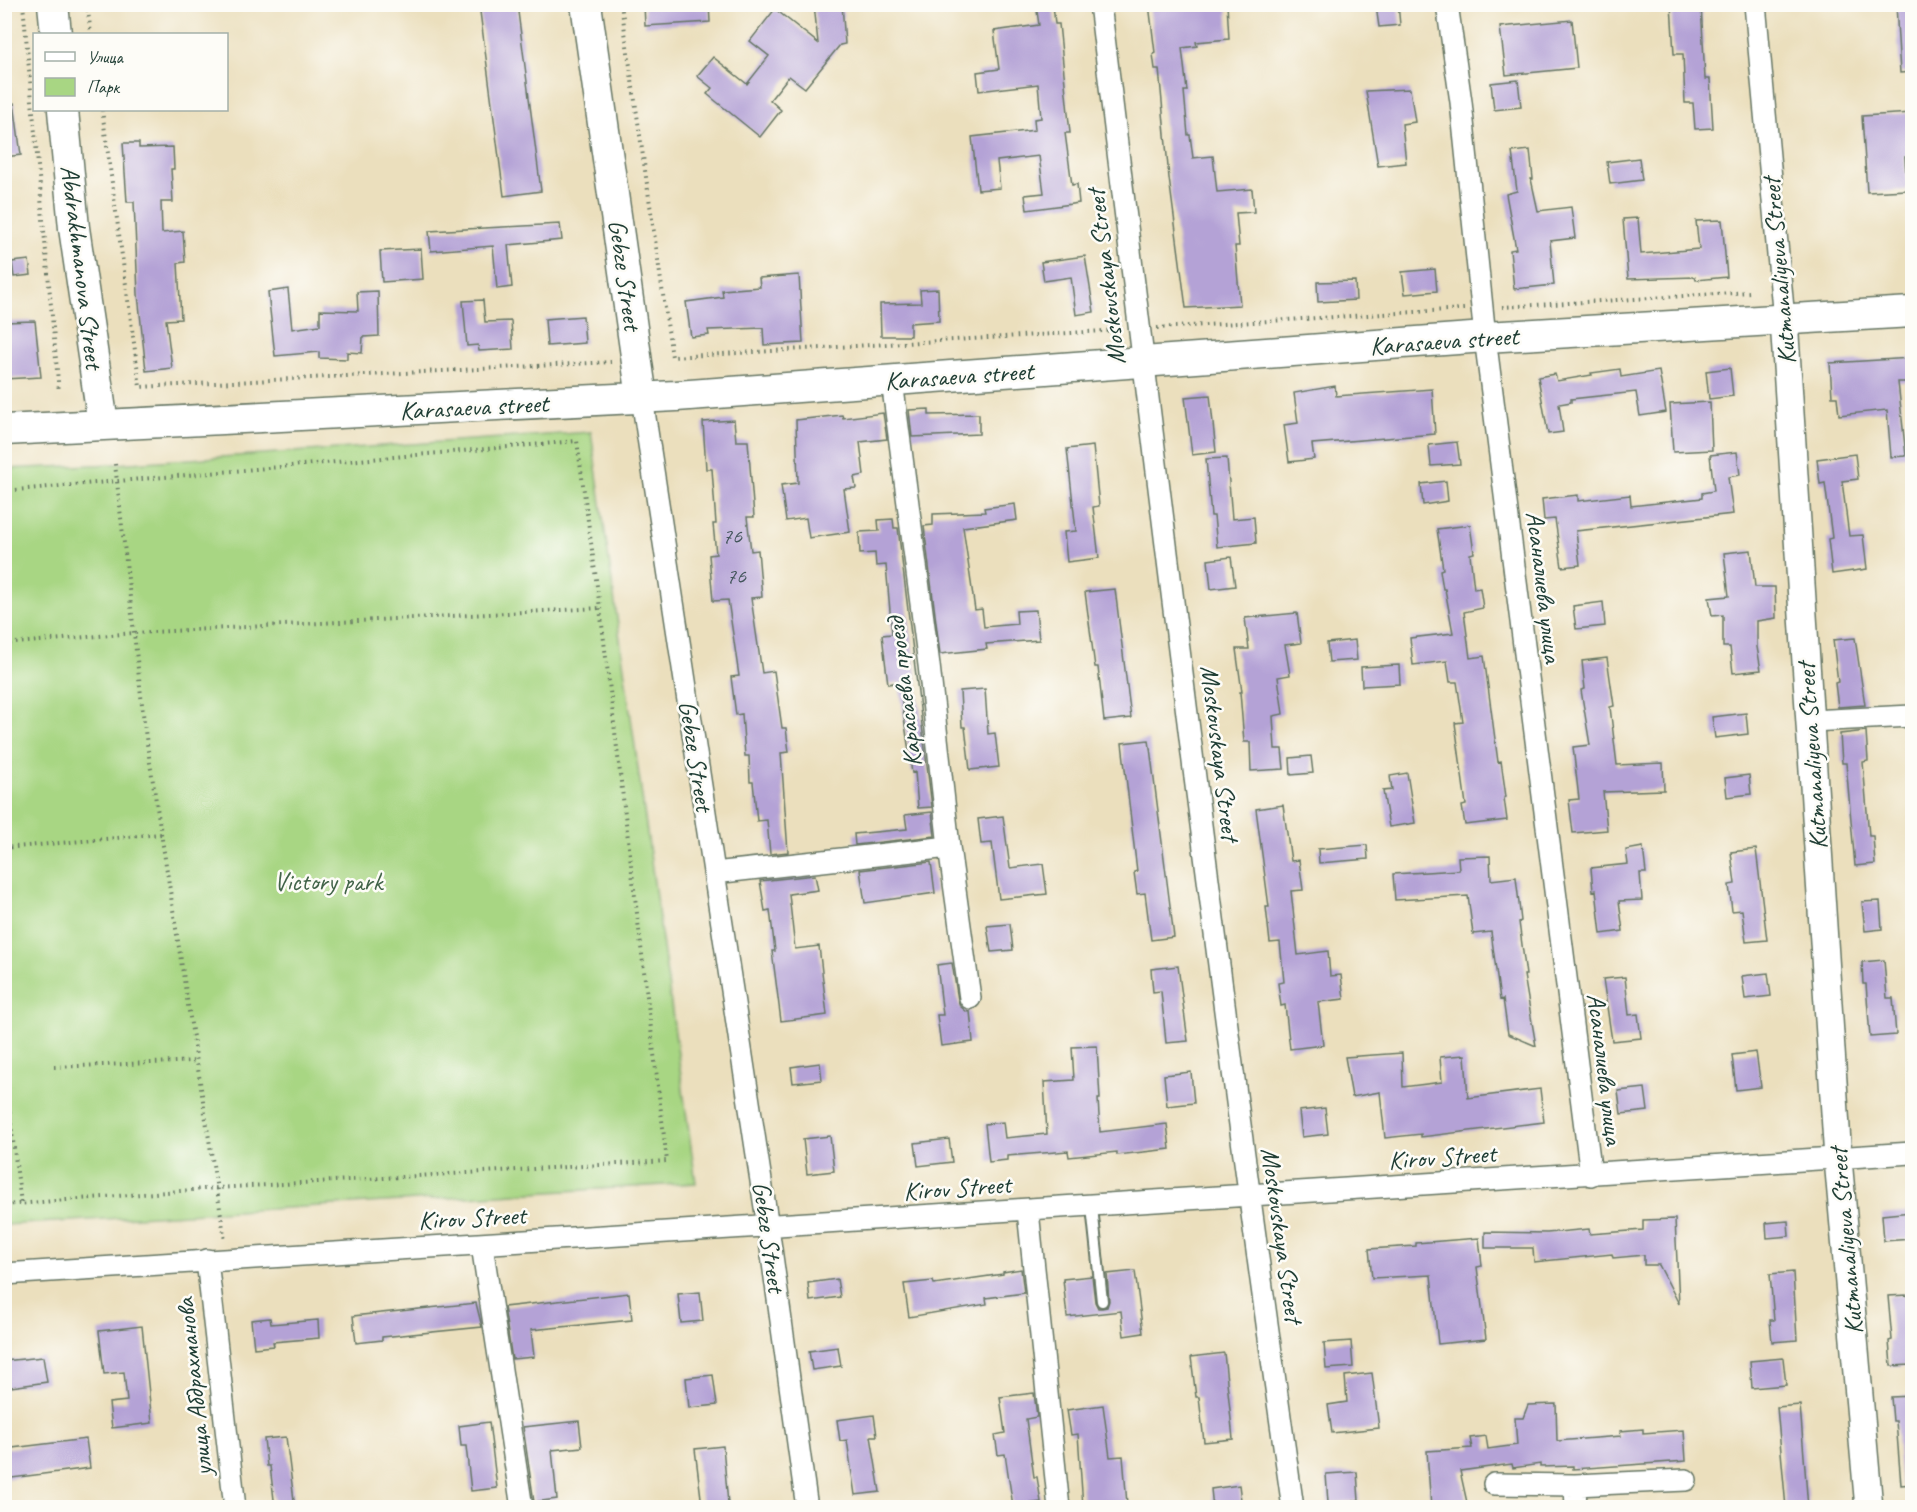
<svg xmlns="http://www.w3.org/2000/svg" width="1917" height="1512" viewBox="0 0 1917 1512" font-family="Caveat,sans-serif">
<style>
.green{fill:#a8d683;stroke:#648a5c;stroke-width:1.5}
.building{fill:#b4a2d6}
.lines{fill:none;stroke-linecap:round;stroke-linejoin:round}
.service-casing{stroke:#667664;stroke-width:14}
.minor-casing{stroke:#667664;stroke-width:24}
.tertiary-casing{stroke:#667664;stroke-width:30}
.secondary-casing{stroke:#667664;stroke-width:33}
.path{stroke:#667664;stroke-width:4;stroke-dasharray:1.5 4.5;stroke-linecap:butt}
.service{stroke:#fff;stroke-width:10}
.minor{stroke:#fff;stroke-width:21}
.tertiary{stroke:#fff;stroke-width:27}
.secondary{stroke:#fff;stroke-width:30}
.labels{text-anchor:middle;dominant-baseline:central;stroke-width:5;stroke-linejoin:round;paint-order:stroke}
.number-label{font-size:22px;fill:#44565c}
.street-label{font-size:26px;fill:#1f3d34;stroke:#fdfcf7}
.park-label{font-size:26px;fill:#416348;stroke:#fdfcf7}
</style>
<rect width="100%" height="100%" fill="#fdfcf7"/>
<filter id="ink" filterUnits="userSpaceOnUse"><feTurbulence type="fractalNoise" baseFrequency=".0167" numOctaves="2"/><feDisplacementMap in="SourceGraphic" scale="12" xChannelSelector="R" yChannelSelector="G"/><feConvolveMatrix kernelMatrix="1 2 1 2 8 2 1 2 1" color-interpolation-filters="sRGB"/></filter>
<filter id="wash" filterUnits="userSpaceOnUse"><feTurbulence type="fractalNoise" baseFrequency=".008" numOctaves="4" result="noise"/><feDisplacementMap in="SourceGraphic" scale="24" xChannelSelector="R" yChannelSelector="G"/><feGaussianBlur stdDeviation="1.35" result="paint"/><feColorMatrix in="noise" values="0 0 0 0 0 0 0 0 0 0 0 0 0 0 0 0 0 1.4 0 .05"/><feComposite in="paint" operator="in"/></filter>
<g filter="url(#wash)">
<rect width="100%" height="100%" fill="#ebdfbd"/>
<path class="green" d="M 591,432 L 696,1183 L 5,1225 L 5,469 L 115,464 Z"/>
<g id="blocks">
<path class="building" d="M 479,4 L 517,4 L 541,191 L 504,196 Z
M 644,4 L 709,4 L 710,22 L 645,26 Z
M 814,4 L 842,4 L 845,44 L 840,45 L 805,88 L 789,76 L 770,100 L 781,110 L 760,137 L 707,94 L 712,88 L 697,76 L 713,57 L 747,84 L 769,56 L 750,41 L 775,9 L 818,43 Z
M 1036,4 L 1053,4 L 1055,24 L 1059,24 L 1070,133 L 1065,133 L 1072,185 L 1077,184 L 1079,203 L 1027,210 L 1025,195 L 1044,193 L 1039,156 L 997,161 L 1000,188 L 978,190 L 972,137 L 1035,130 L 1034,119 L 1041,118 L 1038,84 L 979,91 L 977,72 L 999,69 L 994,31 L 1039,25 Z
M 1149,4 L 1227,4 L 1229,39 L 1196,42 L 1197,46 L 1182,48 L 1187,91 L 1184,91 L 1188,135 L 1190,135 L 1193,158 L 1213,156 L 1217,192 L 1252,189 L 1254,212 L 1236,213 L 1239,246 L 1235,246 L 1240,305 L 1186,308 L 1169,178 L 1159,69 L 1155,69 L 1153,54 L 1155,53 Z
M 1398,4 L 1400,25 L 1379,27 L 1376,6 Z
M 1671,4 L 1701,4 L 1705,79 L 1710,79 L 1713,128 L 1695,129 L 1693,103 L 1685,103 L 1683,54 L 1674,54 Z
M 1896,4 L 1912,4 L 1912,72 L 1900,73 Z
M 1572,20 L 1577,68 L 1506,75 L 1500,27 Z
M 1518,80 L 1521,107 L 1494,110 L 1491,83 Z
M 1410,89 L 1415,122 L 1402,124 L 1406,163 L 1378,166 L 1366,91 Z
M 14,103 L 21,155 L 4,157 L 4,104 Z
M 1912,113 L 1912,156 L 1905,157 L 1907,190 L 1867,192 L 1862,116 Z
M 123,143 L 139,143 L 139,148 L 173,147 L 174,169 L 171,169 L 173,202 L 161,202 L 162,233 L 183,231 L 185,262 L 178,263 L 181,319 L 166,320 L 172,368 L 146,371 L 138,294 L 134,202 L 127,202 Z
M 1530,150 L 1533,179 L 1531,179 L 1538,211 L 1571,207 L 1575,238 L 1550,241 L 1554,285 L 1514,289 L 1510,250 L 1516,249 L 1506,194 L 1517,191 L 1512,152 Z
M 1639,158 L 1642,180 L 1610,184 L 1607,162 Z
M 1638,218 L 1641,254 L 1699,249 L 1696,221 L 1722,220 L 1727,277 L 1696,280 L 1695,277 L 1628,279 L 1623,219 Z
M 560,224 L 562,240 L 508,245 L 512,287 L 497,289 L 493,246 L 431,251 L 429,231 Z
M 421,249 L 423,279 L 382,282 L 380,251 Z
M 1085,256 L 1094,312 L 1076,315 L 1071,277 L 1044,281 L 1041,262 Z
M 29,260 L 31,275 L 14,277 L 12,262 Z
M 1435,269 L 1437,291 L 1405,294 L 1402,272 Z
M 799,275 L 803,343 L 764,345 L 763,328 L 708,330 L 709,335 L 691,337 L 686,302 L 723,297 L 722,290 L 760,287 L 759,278 Z
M 1355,281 L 1356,300 L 1318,302 L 1317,282 Z
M 288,289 L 292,329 L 320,325 L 320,310 L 358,311 L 357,292 L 378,291 L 379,336 L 363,337 L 362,353 L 347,352 L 347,359 L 319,358 L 319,352 L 275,356 L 268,292 Z
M 938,289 L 939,321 L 910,323 L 910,336 L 881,336 L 880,304 L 921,303 L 920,290 Z
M 483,300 L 485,322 L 511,321 L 513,349 L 479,351 L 478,345 L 467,346 L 463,301 Z
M 583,316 L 585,343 L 547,346 L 545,319 Z
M 35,321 L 41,377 L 4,379 L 4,322 Z
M 1912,358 L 1912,382 L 1898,382 L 1906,456 L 1891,457 L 1887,410 L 1839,415 L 1837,397 L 1832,397 L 1830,363 Z
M 1730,368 L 1733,396 L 1709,399 L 1706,371 Z
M 1620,369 L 1621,377 L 1659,371 L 1666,412 L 1640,416 L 1636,392 L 1571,399 L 1571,402 L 1559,404 L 1563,432 L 1548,434 L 1538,377 L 1555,374 L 1557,381 L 1592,375 L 1591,373 Z
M 1335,386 L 1336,396 L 1432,389 L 1435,434 L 1312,444 L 1314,459 L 1289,462 L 1284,425 L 1298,423 L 1294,393 Z
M 1210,395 L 1216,452 L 1192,455 L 1185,397 Z
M 1710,402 L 1712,450 L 1673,452 L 1670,404 Z
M 929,409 L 929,415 L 979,414 L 979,434 L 912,437 L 909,410 Z
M 883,413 L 887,439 L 860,442 L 864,475 L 854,477 L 856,488 L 844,489 L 850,532 L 809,538 L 806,518 L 786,521 L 781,485 L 798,483 L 796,420 L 842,415 L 843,418 Z
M 734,420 L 736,441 L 748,441 L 754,517 L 747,517 L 751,551 L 758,550 L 762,597 L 751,598 L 762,673 L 774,671 L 782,728 L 786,728 L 789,752 L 781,753 L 788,852 L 770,854 L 767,820 L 757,821 L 753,782 L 750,782 L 749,756 L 745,756 L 742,714 L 736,715 L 731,677 L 739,676 L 728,600 L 713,601 L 709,555 L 716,554 L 713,524 L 716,524 L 712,469 L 706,469 L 703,422 Z
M 1457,442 L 1460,464 L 1431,466 L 1429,445 Z
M 1093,446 L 1099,506 L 1093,507 L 1099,558 L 1067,562 L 1064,532 L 1076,531 L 1067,449 Z
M 1737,452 L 1740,475 L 1728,477 L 1733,514 L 1576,531 L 1580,565 L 1562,567 L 1555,519 L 1544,520 L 1542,499 L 1578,495 L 1578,501 L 1630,495 L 1631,506 L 1702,498 L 1702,493 L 1714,491 L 1710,455 Z
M 1855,454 L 1858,479 L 1842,481 L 1849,536 L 1863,535 L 1867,569 L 1832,574 L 1828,539 L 1832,538 L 1825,483 L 1820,484 L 1817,459 Z
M 1227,458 L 1232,519 L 1254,517 L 1256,543 L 1217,547 L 1214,516 L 1211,516 L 1206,459 Z
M 1446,481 L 1448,501 L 1423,505 L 1421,484 Z
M 1015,504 L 1017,520 L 963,527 L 975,610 L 982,609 L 984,627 L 1017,624 L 1016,611 L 1036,610 L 1039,640 L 986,644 L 987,649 L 940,654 L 924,526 L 933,525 L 933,514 L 985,512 L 984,508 Z
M 893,519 L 894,528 L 898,528 L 932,807 L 918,808 L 915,772 L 912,773 L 899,682 L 888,684 L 882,635 L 892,634 L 886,565 L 876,566 L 875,553 L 860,554 L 859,532 L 879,531 L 878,520 Z
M 1470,525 L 1474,553 L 1470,554 L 1474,589 L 1480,588 L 1483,608 L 1464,612 L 1470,658 L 1484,656 L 1498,762 L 1501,761 L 1506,797 L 1504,798 L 1507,820 L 1465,825 L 1462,806 L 1466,805 L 1455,723 L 1463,722 L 1457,682 L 1450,682 L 1447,661 L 1413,665 L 1410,638 L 1453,633 L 1445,589 L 1443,589 L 1440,570 L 1443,569 L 1437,529 Z
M 1751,550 L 1755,587 L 1775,587 L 1776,618 L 1757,621 L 1757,647 L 1761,670 L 1733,673 L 1730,647 L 1723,647 L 1723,615 L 1712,616 L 1709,598 L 1729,596 L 1724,553 Z
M 1231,557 L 1235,586 L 1211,589 L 1208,560 Z
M 1115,589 L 1131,718 L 1104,721 L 1098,667 L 1095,667 L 1085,592 Z
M 1603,602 L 1605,626 L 1576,629 L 1573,606 Z
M 1297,613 L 1301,643 L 1285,645 L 1290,675 L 1278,677 L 1283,714 L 1273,716 L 1275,749 L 1282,749 L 1284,769 L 1251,771 L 1250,742 L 1244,742 L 1240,692 L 1242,692 L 1236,649 L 1249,649 L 1245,618 Z
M 1855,638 L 1865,705 L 1838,707 L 1835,683 L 1838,682 L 1833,640 Z
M 1355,640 L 1357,660 L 1329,662 L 1327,643 Z
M 1607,658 L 1614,706 L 1610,707 L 1617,765 L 1663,763 L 1664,790 L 1603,792 L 1607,830 L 1573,833 L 1569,800 L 1579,799 L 1573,747 L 1590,745 L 1581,690 L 1585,689 L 1582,661 Z
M 1399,665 L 1400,684 L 1362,686 L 1361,667 Z
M 985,689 L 988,734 L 995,733 L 999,767 L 970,770 L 965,727 L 962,727 L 960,691 Z
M 1746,713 L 1748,734 L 1715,738 L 1712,717 Z
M 1866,731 L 1868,761 L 1863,762 L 1869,836 L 1873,836 L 1875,864 L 1855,866 L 1846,763 L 1842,763 L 1840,734 Z
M 1149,740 L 1174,937 L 1151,940 L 1145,893 L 1137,894 L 1134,872 L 1137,871 L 1122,743 Z
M 1311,756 L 1313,773 L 1291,775 L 1290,758 Z
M 1407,773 L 1415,823 L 1389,827 L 1383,791 L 1392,790 L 1390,776 Z
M 1749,775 L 1751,794 L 1727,797 L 1725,778 Z
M 1283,805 L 1291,861 L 1299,860 L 1303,890 L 1291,891 L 1298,955 L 1328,951 L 1330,976 L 1341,975 L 1344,999 L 1318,1002 L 1323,1045 L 1290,1049 L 1285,1005 L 1281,1006 L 1278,983 L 1284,982 L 1280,942 L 1270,943 L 1266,907 L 1269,907 L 1256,809 Z
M 932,812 L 935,836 L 855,845 L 854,834 L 907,829 L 905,815 Z
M 1003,816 L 1010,868 L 1043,864 L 1047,894 L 999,899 L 992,843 L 981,844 L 978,819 Z
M 1367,845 L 1368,859 L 1319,863 L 1318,849 Z
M 1643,847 L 1646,873 L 1640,873 L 1642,900 L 1619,901 L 1623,931 L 1601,934 L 1596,890 L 1593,891 L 1591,868 L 1628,864 L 1626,850 Z
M 1756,849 L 1767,940 L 1746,942 L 1742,910 L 1732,911 L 1729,885 L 1735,884 L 1731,852 Z
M 1490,856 L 1491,880 L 1516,877 L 1521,921 L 1519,922 L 1526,975 L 1524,975 L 1536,1046 L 1508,1034 L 1503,999 L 1500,1000 L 1491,932 L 1473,934 L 1468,896 L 1395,900 L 1393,874 L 1459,870 L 1458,857 Z
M 931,862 L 935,893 L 865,903 L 860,870 Z
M 815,875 L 818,890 L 789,894 L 795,949 L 819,946 L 827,1015 L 781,1021 L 772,951 L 775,951 L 770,910 L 765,911 L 760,881 Z
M 1880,901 L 1882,929 L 1865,931 L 1862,902 Z
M 1010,924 L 1013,950 L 991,952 L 987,926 Z
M 1884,960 L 1887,998 L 1893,998 L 1896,1035 L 1870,1037 L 1866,984 L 1863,984 L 1862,962 Z
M 952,963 L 958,1000 L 960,1006 L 967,1012 L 970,1011 L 973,1042 L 941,1046 L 937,1015 L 943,1015 L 937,965 Z
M 1178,966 L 1188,1041 L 1166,1043 L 1161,991 L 1153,992 L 1151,969 Z
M 1768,973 L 1771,996 L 1745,999 L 1742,976 Z
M 1625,977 L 1629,1015 L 1638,1014 L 1641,1038 L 1612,1041 L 1603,979 Z
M 1097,1046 L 1100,1099 L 1098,1099 L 1100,1132 L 1167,1124 L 1170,1149 L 1117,1155 L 1117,1152 L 1069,1157 L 1068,1151 L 1007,1156 L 1007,1160 L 989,1162 L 985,1124 L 1003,1122 L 1005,1138 L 1047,1134 L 1044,1082 L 1074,1080 L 1072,1047 Z
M 1756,1052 L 1761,1087 L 1736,1090 L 1732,1055 Z
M 1402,1053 L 1403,1087 L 1442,1082 L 1440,1057 L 1465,1055 L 1468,1098 L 1540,1089 L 1544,1122 L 1421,1137 L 1421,1134 L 1385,1138 L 1380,1092 L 1352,1097 L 1345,1057 Z
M 820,1063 L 822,1080 L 793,1083 L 791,1067 Z
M 1191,1072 L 1194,1103 L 1167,1106 L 1164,1075 Z
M 1645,1088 L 1648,1111 L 1621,1114 L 1618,1091 Z
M 1325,1108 L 1328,1134 L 1302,1137 L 1299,1111 Z
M 830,1136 L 834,1171 L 807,1174 L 803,1139 Z
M 949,1139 L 952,1162 L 918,1166 L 915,1143 Z
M 1911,1212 L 1912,1239 L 1884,1241 L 1882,1215 Z
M 1675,1219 L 1679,1304 L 1659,1265 L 1644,1265 L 1644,1255 L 1613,1258 L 1612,1254 L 1534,1262 L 1533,1248 L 1485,1248 L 1485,1232 L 1547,1233 L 1589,1229 L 1590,1234 L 1643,1230 L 1643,1220 Z
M 1788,1221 L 1789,1236 L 1767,1238 L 1766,1223 Z
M 1479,1238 L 1482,1266 L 1477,1267 L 1486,1339 L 1438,1344 L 1431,1275 L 1372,1278 L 1369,1249 L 1416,1246 L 1416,1243 Z
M 1021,1269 L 1024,1293 L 986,1298 L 987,1304 L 909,1317 L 904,1284 L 933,1281 L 934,1284 L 1003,1274 L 1003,1272 Z
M 1135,1271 L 1143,1333 L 1124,1336 L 1121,1311 L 1067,1317 L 1063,1279 L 1092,1276 L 1095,1302 L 1098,1308 L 1102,1308 L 1107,1307 L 1109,1301 L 1107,1274 Z
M 1793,1272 L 1797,1340 L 1772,1342 L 1770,1320 L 1774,1320 L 1770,1274 Z
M 837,1279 L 840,1297 L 810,1301 L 808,1283 Z
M 700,1292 L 703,1321 L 681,1323 L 678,1294 Z
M 629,1293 L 632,1320 L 531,1330 L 534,1357 L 512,1359 L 504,1307 Z
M 1908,1295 L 1912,1365 L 1891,1366 L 1889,1341 L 1892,1340 L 1888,1296 Z
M 476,1303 L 482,1327 L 382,1337 L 382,1340 L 356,1343 L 353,1316 Z
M 270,1318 L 271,1324 L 318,1320 L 319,1338 L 273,1342 L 274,1346 L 254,1348 L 251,1320 Z
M 142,1326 L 152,1423 L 112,1428 L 109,1403 L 127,1401 L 124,1372 L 104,1374 L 99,1331 Z
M 1351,1341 L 1353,1367 L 1326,1369 L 1324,1343 Z
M 838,1347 L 841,1366 L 812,1370 L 809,1351 Z
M 1224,1353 L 1233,1439 L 1204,1442 L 1199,1397 L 1196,1397 L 1191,1357 Z
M 43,1357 L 47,1382 L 4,1388 L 4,1361 Z
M 1783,1358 L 1786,1385 L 1752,1388 L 1750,1361 Z
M 1372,1373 L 1379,1428 L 1332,1433 L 1328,1405 L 1347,1402 L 1345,1376 Z
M 713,1375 L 717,1405 L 689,1408 L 686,1378 Z
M 1034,1393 L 1037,1417 L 1026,1419 L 1034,1477 L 1037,1477 L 1041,1502 L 1013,1506 L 1005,1454 L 998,1455 L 995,1435 L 1005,1433 L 1000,1397 Z
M 1912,1396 L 1912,1484 L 1901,1485 L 1896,1421 L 1893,1421 L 1891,1397 Z
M 1556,1404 L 1557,1441 L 1621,1436 L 1620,1431 L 1643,1429 L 1643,1433 L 1684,1430 L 1686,1461 L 1573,1469 L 1573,1466 L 1540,1467 L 1540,1464 L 1513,1468 L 1512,1464 L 1460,1471 L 1468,1507 L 1431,1508 L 1427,1451 L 1472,1448 L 1470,1438 L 1486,1436 L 1488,1449 L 1517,1445 L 1515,1418 L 1523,1418 L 1528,1405 Z
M 1103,1405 L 1110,1457 L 1123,1456 L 1127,1504 L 1083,1507 L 1078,1434 L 1071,1435 L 1067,1410 Z
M 1800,1405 L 1808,1508 L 1786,1508 L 1777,1407 Z
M 874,1415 L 877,1436 L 871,1436 L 880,1492 L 855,1495 L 847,1440 L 840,1441 L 837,1420 Z
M 579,1421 L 582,1447 L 552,1450 L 557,1499 L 534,1502 L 523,1427 Z
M 489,1422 L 497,1488 L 471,1491 L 466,1446 L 461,1446 L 459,1426 Z
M 286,1437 L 295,1508 L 275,1508 L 270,1466 L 267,1466 L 264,1439 Z
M 86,1439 L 90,1468 L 4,1479 L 4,1449 Z
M 723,1446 L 728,1504 L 702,1506 L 695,1449 Z
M 1357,1472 L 1359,1501 L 1328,1503 L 1326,1474 Z
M 1239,1485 L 1242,1508 L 1213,1508 L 1211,1489 Z"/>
</g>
</g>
<g filter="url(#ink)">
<use href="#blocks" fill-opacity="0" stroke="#667664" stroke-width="1.5"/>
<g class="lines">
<g class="service-casing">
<path id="service" d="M 1092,1207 L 1102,1301"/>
</g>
<g class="minor-casing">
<path id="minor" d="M 1100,4 C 1161,506 1221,1008 1293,1508
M 1447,4 L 1461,102 L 1485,337 L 1591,1175
M 1755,4 L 1784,320
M 892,381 L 929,665 L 949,847 L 970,998
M 642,398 L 768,1227 L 807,1508
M 1810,721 L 1912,716
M 714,873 L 949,847
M 1028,1211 L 1059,1508
M 482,1245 L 522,1508
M 207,1260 L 235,1508
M 4,1274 L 1912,1153
M 1494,1484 L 1575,1485 L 1686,1480
M 1575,1485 L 1576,1508"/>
</g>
<g class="tertiary-casing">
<path id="tertiary" d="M 1784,320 L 1838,1159 L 1869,1508"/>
</g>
<g class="secondary-casing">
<path id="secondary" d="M 53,4 L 56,34
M 586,4 L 642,398
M 63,110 L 74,228 L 103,424
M 4,430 L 676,396 L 1485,337 L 1912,312"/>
</g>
<path class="path" d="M 23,4 L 59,392
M 87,4 L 91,34
M 621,4 L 672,357 L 1120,330
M 102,110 L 140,387 L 611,362
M 1502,307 L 1750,292
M 1157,328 L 1464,309
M 115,464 L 145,731 L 225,1241
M 4,491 L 577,441 L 600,608 L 667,1161 L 217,1188 L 4,1205
M 4,644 L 134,633 L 600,608
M 4,848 L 161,834
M 54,1067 L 197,1061
M 4,1070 L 21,1203"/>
<use href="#service" class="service"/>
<use href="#minor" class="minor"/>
<use href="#tertiary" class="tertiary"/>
<use href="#secondary" class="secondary"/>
</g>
</g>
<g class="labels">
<g class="number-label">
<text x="732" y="536">76</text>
<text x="736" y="576">76</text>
</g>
<g class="street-label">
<text transform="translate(82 267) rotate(83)">Abdrakhmanova Street</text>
<text transform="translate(1779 271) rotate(-95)">Kutmanaliyeva Street</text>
<text transform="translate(625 275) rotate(82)">Gebze Street</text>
<text transform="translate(1106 277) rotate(-97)">Moskovskaya Street</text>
<text transform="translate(1444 341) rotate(-4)">Karasaeva street</text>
<text transform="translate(959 376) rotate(-4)">Karasaeva street</text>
<text transform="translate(474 407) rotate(-3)">Karasaeva street</text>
<text transform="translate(1544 587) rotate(83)">Асаналиева улица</text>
<text transform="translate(904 692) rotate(-97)">Карасаева проезд</text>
<text transform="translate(1220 753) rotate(83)">Moskovskaya Street</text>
<text transform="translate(696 756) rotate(81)">Gebze Street</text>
<text transform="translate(1812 756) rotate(-94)">Kutmanaliyeva Street</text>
<text transform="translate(1605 1069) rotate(83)">Асаналиева улица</text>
<text transform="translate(1442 1157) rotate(-4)">Kirov Street</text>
<text transform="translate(957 1188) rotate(-4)">Kirov Street</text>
<text transform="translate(472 1218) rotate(-3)">Kirov Street</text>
<text transform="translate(1282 1235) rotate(82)">Moskovskaya Street</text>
<text transform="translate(769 1237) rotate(82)">Gebze Street</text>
<text transform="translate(1846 1241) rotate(-95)">Kutmanaliyeva Street</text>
<text transform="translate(194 1387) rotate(-96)">улица Абдрахманова</text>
</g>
<g class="park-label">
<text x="328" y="881">Victory park</text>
</g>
</g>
<rect width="1917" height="1512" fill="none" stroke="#fdfcf7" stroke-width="24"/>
<rect x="33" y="33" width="195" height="78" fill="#fdfcf7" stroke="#a4b0a9" stroke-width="1.5"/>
<rect x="45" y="52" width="30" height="9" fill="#ffffff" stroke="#a4b0a9" stroke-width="1.5"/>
<text x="87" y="63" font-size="18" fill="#1f3d34">Улица</text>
<rect x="45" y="78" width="30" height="18" fill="#a8d683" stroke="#a4b0a9" stroke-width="1.5"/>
<text x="87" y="93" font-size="18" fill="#1f3d34">Парк</text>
</svg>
